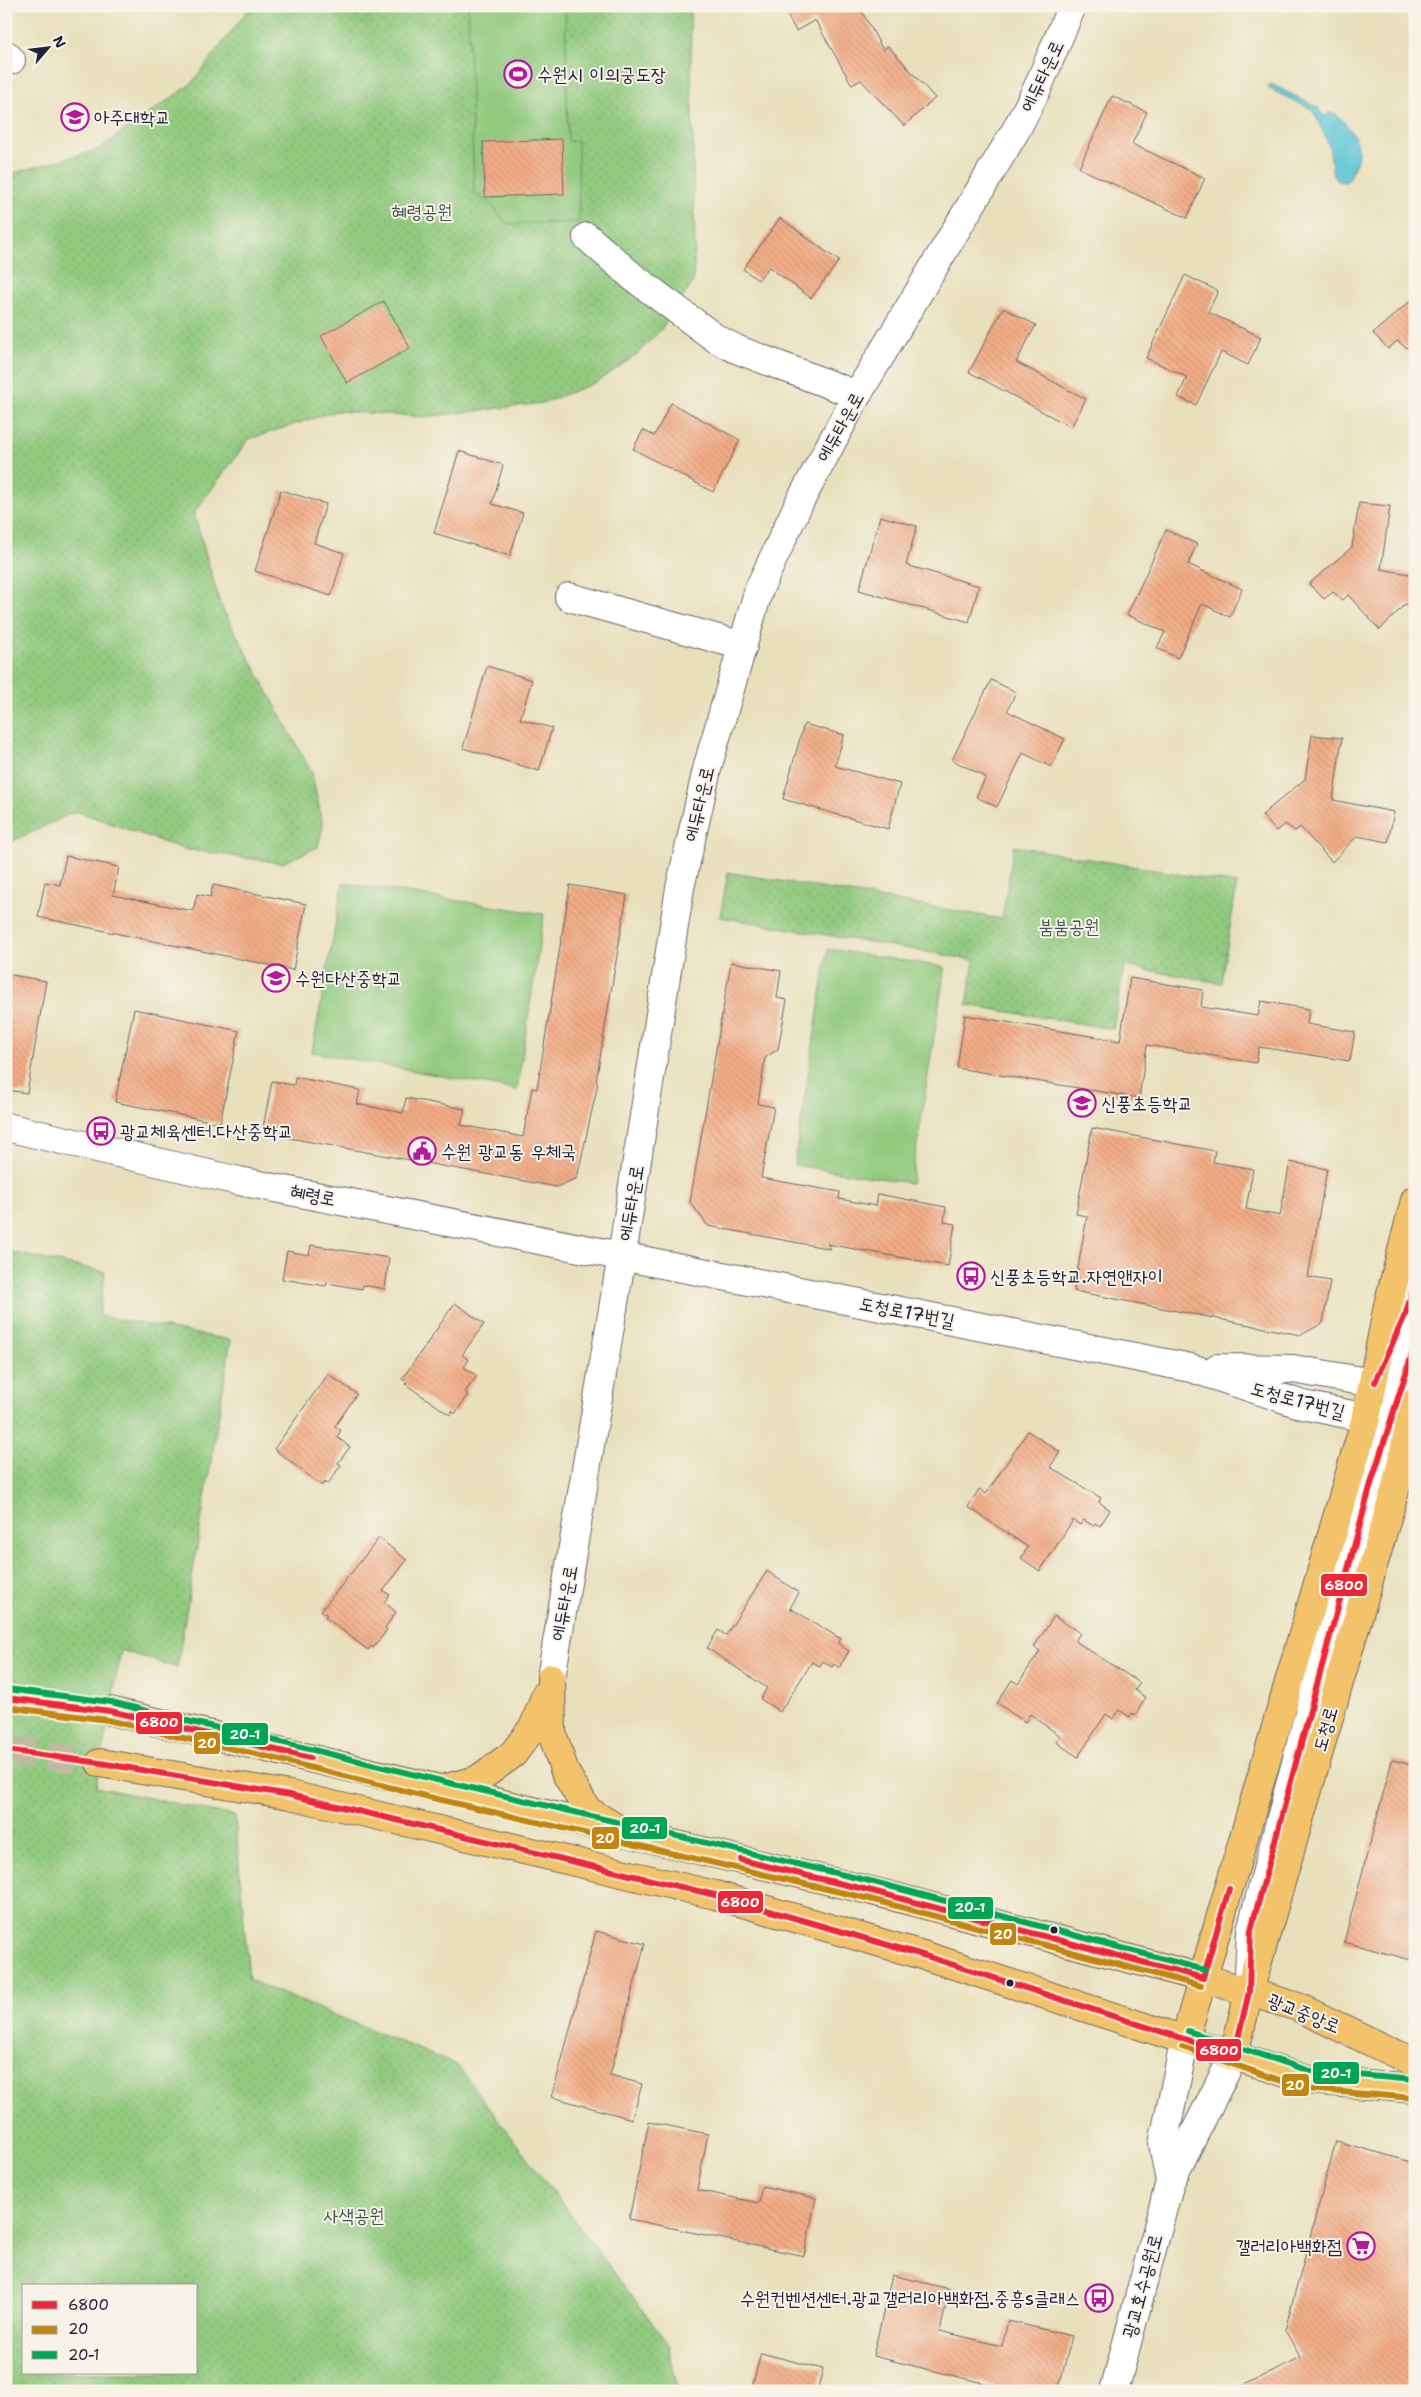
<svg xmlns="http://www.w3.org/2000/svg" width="1421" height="2397" viewBox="0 0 1421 2397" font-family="'Shantell Sans','Poor Story',sans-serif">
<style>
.grass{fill:url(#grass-dots);stroke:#5a765d;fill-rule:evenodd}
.pitch{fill:#91ca7f;stroke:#5a765d}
.water{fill:#5ac4d5;stroke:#3e7388}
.building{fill:url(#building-back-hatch)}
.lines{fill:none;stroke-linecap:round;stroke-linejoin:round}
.major-tunnel{stroke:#c0baa1;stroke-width:28;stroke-dasharray:28 14;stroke-linecap:butt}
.minor-casing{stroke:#676468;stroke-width:30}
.major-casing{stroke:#676468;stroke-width:30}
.minor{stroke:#fff;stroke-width:28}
.major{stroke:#f2c36a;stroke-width:28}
.bus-1-casing{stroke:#f7f3e8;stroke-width:10}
.bus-2-casing{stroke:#f7f3e8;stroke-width:10}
.bus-3-casing{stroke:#f7f3e8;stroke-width:10}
.bus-1{stroke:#ee2737;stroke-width:6}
.bus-2{stroke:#c2850f;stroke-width:6}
.bus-3{stroke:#00a651;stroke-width:6}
.bus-dot{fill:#22223b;stroke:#f7f3e8;stroke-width:2}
.labels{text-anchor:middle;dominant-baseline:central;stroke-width:4;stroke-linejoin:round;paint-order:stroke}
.poi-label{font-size:19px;fill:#22223b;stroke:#f7f3e8;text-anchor:start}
.street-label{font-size:19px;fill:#22223b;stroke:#f7f3e8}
.park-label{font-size:19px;fill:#43544f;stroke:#f7f3e8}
.line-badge{stroke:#f7f3e8;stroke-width:2}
.badge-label{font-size:14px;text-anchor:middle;font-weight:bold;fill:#fff}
</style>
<defs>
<pattern id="grass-dots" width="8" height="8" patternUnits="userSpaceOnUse" patternTransform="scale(1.25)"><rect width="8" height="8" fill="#91ca7f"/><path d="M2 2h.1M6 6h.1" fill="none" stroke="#7dad6f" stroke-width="1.8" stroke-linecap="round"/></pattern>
<pattern id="building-back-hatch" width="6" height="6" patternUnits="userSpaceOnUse" patternTransform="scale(1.25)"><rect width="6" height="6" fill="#f2ac85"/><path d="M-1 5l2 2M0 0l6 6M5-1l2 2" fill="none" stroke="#cf9474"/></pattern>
</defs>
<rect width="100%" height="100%" fill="#f7f3e8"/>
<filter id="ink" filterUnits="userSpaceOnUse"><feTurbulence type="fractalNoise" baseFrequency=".02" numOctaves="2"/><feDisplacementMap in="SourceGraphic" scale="10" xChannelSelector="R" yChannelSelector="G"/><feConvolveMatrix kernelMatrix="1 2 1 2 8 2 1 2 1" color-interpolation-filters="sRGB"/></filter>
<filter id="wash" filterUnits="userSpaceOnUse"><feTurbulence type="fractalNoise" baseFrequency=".0096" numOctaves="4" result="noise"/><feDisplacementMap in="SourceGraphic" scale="20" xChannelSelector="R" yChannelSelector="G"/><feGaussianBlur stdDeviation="1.12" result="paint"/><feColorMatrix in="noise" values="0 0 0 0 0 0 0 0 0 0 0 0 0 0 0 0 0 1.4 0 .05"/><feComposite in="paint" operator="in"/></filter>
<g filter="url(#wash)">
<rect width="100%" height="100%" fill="#e8e0bb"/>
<path class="grass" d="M 251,6 L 690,6 L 695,250 L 693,282 L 660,331 L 636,355 L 597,382 L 543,403 L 425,417 L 336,411 L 249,439 L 194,513 L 220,604 L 312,773 L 323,826 L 318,847 L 282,863 L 183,849 L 76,811 L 11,842 L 6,863 L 6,175 L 97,150 L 191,84 Z
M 1014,846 L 1237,884 L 1221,983 L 1124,966 L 1113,1029 L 967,1005 L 974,960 L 720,917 L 728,872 L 1002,919 Z
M 6,1251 L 105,1272 L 99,1316 L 231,1340 L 177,1668 L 121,1650 L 96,1787 L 235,1816 L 249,1980 L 457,2065 L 668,2344 L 678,2391 L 6,2391 ZM 24,2286 L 196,2286 L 196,2373 L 24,2373 Z"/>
<path class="pitch" d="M 468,6 L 565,6 L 568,141 L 578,142 L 579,222 L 507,224 L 491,204 L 474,192 Z
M 343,883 L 544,914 L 517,1090 L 312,1052 Z
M 828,949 L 945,967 L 911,1183 L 794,1165 Z"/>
<path class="water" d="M 1271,84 L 1319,108 L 1320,113 L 1326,116 L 1329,113 L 1336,114 C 1350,129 1365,143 1355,164 C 1352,171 1352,176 1346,182 L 1338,181 L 1333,174 L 1329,145 L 1313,110 L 1268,88 Z"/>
<g id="blocks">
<path class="building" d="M 782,6 L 859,6 L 883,50 L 888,46 L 935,98 L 904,126 L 861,80 L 852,85 L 815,20 L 796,31 Z
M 1112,96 L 1147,112 L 1132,144 L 1205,178 L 1187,218 L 1079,168 Z
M 562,139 L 564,194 L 485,197 L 483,142 Z
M 780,218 L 839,261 L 811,298 L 769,267 L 758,280 L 743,269 Z
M 1185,275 L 1218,291 L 1208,312 L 1261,337 L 1248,365 L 1221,352 L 1196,405 L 1178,397 L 1187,377 L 1146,358 Z
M 1415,297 L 1415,341 L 1407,348 L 1397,341 L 1388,349 L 1373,333 Z
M 384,301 L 410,348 L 347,383 L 321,336 Z
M 1003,308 L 1036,325 L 1016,362 L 1086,399 L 1071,427 L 969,372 Z
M 671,403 L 740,440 L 713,492 L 633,449 L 643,430 L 654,436 Z
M 459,451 L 503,465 L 492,504 L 523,513 L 510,556 L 434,533 Z
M 281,490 L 326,504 L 314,543 L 344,553 L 331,596 L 255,571 Z
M 1359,503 L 1390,506 L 1381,569 L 1415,575 L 1415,606 L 1405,604 L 1380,630 L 1348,595 L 1343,600 L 1333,592 L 1324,599 L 1309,584 L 1352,547 Z
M 880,516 L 917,526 L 906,565 L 979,586 L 969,622 L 859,590 Z
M 1166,530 L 1197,544 L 1188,564 L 1242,589 L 1230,617 L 1202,604 L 1178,658 L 1157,648 L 1165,632 L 1127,615 Z
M 487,666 L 532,680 L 520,719 L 552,728 L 539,771 L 463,748 Z
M 991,680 L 1016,692 L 1007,711 L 1065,739 L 1051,767 L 1023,753 L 997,807 L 976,797 L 986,777 L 952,760 Z
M 804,724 L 844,735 L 835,766 L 900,784 L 888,829 L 783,799 Z
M 1312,735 L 1342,738 L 1333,800 L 1394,812 L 1388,842 L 1357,836 L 1332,862 L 1300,827 L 1295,831 L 1285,824 L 1276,831 L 1262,815 L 1305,779 Z
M 66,856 L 119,867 L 113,895 L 193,911 L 197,894 L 210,897 L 213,885 L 306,904 L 293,970 L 38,917 L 45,882 L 60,885 Z
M 570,885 L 627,895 L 596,1082 L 598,1083 L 577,1178 L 557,1187 L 262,1133 L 272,1081 L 294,1085 L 295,1077 L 360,1090 L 357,1104 L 403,1113 L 406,1098 L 465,1109 L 461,1125 L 523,1137 L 532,1088 L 537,1089 Z
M 731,962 L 781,971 L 777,998 L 787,1000 L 778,1049 L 765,1058 L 758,1104 L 774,1107 L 761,1178 L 840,1192 L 839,1199 L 876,1206 L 878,1194 L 946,1207 L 944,1222 L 955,1224 L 948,1266 L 827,1244 L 831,1249 L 708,1226 L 690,1202 Z
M 6,974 L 46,981 L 27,1093 L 6,1090 Z
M 1130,978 L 1203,990 L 1201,1007 L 1258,1016 L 1261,1001 L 1309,1009 L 1307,1024 L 1355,1032 L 1350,1061 L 1259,1047 L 1256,1063 L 1147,1045 L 1139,1098 L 957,1068 L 965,1015 L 1120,1041 Z
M 134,1009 L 239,1031 L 220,1123 L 115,1102 Z
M 1092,1128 L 1215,1151 L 1213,1162 L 1253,1169 L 1246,1209 L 1280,1216 L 1290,1162 L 1327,1169 L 1308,1277 L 1330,1281 L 1323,1323 L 1301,1335 L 1074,1291 L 1087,1216 L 1076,1214 Z
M 311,1245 L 389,1258 L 385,1289 L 363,1285 L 362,1289 L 327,1283 L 326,1286 L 282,1279 L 287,1251 L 309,1255 Z
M 455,1303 L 484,1324 L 462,1355 L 469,1360 L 464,1367 L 477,1376 L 465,1392 L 468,1394 L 455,1414 L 452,1411 L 450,1415 L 405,1384 L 407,1382 L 402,1379 Z
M 328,1374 L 357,1394 L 335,1426 L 341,1430 L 337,1437 L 350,1447 L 338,1463 L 341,1465 L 328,1484 L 325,1482 L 322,1486 L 274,1449 Z
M 1028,1431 L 1060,1452 L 1050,1467 L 1101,1498 L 1099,1502 L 1110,1510 L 1100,1526 L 1095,1523 L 1093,1526 L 1084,1520 L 1080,1525 L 1073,1520 L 1040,1571 L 1021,1558 L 1028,1547 L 968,1507 L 979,1489 L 986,1494 Z
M 379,1538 L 407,1560 L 383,1591 L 390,1595 L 384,1602 L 396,1612 L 385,1628 L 387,1630 L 373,1648 L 371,1646 L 368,1650 L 325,1617 L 327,1615 L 321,1611 Z
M 767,1571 L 799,1593 L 790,1608 L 841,1639 L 838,1643 L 849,1651 L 839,1668 L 834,1664 L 832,1667 L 823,1661 L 820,1666 L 812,1662 L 780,1712 L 760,1699 L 767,1688 L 707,1648 L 718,1630 L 726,1635 Z
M 1054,1616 L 1080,1633 L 1075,1641 L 1140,1683 L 1135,1690 L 1146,1698 L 1135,1715 L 1132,1713 L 1130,1717 L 1119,1710 L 1113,1719 L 1106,1714 L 1078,1757 L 1056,1742 L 1060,1736 L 1030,1714 L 1025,1722 L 997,1703 L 1012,1680 L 1018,1684 L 1040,1651 L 1034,1647 Z
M 1392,1760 L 1415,1766 L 1415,1961 L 1344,1942 Z
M 596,1931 L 645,1944 L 610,2075 L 642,2084 L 632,2119 L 552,2097 Z
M 649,2122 L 708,2134 L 697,2190 L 759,2203 L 762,2186 L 816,2198 L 804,2256 L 629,2219 Z
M 1336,2141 L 1415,2163 L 1415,2391 L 1233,2391 L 1300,2357 L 1285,2330 Z
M 892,2275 L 950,2289 L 940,2331 L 1002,2346 L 1008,2321 L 1072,2336 L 1058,2391 L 1016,2391 L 873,2356 Z
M 761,2353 L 823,2369 L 817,2391 L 751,2391 Z"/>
</g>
</g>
<g filter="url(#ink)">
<use href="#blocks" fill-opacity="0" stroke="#676468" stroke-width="1"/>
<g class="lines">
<path class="major-tunnel" d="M 6,1698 L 110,1711
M 6,1750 L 100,1763"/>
<g class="minor-casing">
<path id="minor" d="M 6,55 L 11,60
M 587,237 L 633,277 L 715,338 L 736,349 L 857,395
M 569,597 L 743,646
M 6,1127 L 239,1181 L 1191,1368 L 1303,1405 L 1415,1428
M 1217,1368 L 1293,1369 L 1395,1387
M 1380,1370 L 1406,1313 L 1415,1280
M 551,1678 L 622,1255 L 680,888 L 708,765 L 759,589 L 798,505 L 857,395 L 1016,130 L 1037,89 L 1072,6
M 1249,1973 L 1251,1930 L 1255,1915 L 1372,1480 L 1402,1389 L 1415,1344
M 1170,2182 L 1163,2144 L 1185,2039
M 1114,2391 L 1170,2182 L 1234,2055"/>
</g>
<g class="major-casing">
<path id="major" d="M 551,1678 L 552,1733 L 565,1772 L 587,1810 L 613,1826
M 110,1711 L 872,1891 L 1203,1978 L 1298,2007 L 1415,2063
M 100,1763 L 290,1795 L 715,1895 L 926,1956 L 1308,2080 L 1415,2089
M 442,1789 L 477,1780 L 513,1754 L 534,1726 L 546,1694
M 1185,2039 L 1366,1418 L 1388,1305 L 1415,1200
M 1234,2055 L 1249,1992 L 1396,1487 L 1415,1402"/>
</g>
<use href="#minor" class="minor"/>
<use href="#major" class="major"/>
<g class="bus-1-casing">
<path id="bus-1" d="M 1375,1382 L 1406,1313 L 1415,1281
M 6,1698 L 110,1711 L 310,1758
M 6,1750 L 100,1763 L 290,1795 L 715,1895 L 926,1956 L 1234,2055 L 1249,1992 L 1251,1930 L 1372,1480 L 1415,1345
M 741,1860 L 872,1891 L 1203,1978 L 1229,1889"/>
</g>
<g class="bus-2-casing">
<path id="bus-2" d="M 6,1707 L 108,1720 L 187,1739 L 256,1754 L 437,1799 L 870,1899 L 1201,1986
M 1182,2047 L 1306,2089 L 1414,2098"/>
</g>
<g class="bus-3-casing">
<path id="bus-3" d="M 7,1689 L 111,1702 L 191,1722 L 260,1737 L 441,1781 L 874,1882 L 1205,1970
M 1188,2031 L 1310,2071 L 1415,2080"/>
</g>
<use href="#bus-1" class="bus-1"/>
<use href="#bus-2" class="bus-2"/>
<use href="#bus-3" class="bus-3"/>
</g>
</g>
<defs>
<g id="stadium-ring" transform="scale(1.4375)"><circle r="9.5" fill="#f7f3e8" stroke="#b5179e" stroke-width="1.5"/><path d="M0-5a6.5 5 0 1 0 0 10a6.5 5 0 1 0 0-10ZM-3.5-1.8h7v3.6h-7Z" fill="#b5179e"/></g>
<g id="university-ring" transform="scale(1.4375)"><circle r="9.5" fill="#f7f3e8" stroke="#b5179e" stroke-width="1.5"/><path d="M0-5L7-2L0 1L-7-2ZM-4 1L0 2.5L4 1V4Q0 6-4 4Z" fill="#b5179e"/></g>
<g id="school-ring" transform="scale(1.4375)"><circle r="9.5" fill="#f7f3e8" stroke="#b5179e" stroke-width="1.5"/><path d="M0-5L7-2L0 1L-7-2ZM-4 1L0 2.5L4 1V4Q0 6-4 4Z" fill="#b5179e"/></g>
<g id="bus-ring" transform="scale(1.4375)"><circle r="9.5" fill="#f7f3e8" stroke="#b5179e" stroke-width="1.5"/><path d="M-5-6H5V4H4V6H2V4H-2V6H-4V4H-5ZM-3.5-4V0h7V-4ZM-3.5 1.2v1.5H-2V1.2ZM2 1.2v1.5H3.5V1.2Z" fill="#b5179e"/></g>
<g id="civic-ring" transform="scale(1.4375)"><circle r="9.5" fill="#f7f3e8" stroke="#b5179e" stroke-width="1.5"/><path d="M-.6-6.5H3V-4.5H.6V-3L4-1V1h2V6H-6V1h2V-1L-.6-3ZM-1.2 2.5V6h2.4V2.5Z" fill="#b5179e"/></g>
<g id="supermarket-ring" transform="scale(1.4375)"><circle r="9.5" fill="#f7f3e8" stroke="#b5179e" stroke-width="1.5"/><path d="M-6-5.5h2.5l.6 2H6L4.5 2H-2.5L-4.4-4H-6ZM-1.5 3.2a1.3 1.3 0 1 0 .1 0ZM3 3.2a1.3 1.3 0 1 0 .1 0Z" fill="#b5179e"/></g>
</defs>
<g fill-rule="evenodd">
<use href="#stadium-ring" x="518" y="74"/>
<use href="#university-ring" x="75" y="117"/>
<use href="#school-ring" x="276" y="978"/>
<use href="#school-ring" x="1082" y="1103"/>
<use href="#bus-ring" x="101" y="1131"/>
<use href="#civic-ring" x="422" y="1151"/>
<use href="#bus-ring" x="971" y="1276"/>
<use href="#supermarket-ring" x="1361" y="2246"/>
<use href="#bus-ring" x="1099" y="2298"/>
</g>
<g class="bus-dot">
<circle cx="1054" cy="1930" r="4.5"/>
<circle cx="1010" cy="1983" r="4.5"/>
</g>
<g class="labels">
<g class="poi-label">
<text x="537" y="74">수원시 이의궁도장</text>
<text x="94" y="117">아주대학교</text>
<text x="295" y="978">수원다산중학교</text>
<text x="1101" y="1103">신풍초등학교</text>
<text x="120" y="1131">광교체육센터.다산중학교</text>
<text x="441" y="1151">수원 광교동 우체국</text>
<text x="990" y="1276">신풍초등학교.자연앤자이</text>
<text x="1342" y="2246" text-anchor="end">갤러리아백화점</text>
<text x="1080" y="2298" text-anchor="end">수원컨벤션센터.광교갤러리아백화점.중흥s클래스</text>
</g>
<g class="street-label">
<text transform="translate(1042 76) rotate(-65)">에듀타운로</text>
<text transform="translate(840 427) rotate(-61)">에듀타운로</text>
<text transform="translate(699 804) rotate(-77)">에듀타운로</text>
<text transform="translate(313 1195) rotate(11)">혜령로</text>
<text transform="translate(631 1203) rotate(-81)">에듀타운로</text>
<text transform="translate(907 1312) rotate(11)">도청로17번길</text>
<text transform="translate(1298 1400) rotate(15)">도청로17번길</text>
<text transform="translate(564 1603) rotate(-80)">에듀타운로</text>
<text transform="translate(1325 1729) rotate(-74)">도청로</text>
<text transform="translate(1304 2013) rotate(22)">광교중앙로</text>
<text transform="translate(1142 2286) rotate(-75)">광교호수공원로</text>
</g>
<g class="park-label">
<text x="422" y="211">혜령공원</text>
<text x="1069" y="926">붐붐공원</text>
<text x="354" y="2215">사색공원</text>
</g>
</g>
<g class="line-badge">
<rect x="1320" y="1573" width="48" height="24" rx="5" fill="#ee2737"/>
<rect x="135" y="1711" width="48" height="24" rx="5" fill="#ee2737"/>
<rect x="221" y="1722" width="48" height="24" rx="5" fill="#00a651"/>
<rect x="193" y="1731" width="28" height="24" rx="5" fill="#c2850f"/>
<rect x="621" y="1816" width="47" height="24" rx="5" fill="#00a651"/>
<rect x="591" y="1826" width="29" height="24" rx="5" fill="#c2850f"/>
<rect x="717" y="1890" width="47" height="24" rx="5" fill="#ee2737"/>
<rect x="947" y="1896" width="47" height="24" rx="5" fill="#00a651"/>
<rect x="989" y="1922" width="28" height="24" rx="5" fill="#c2850f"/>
<rect x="1195" y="2038" width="47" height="24" rx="5" fill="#ee2737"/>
<rect x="1312" y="2061" width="48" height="24" rx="5" fill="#00a651"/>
<rect x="1281" y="2073" width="29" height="24" rx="5" fill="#c2850f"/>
</g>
<g class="badge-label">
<text x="1344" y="1590">6800</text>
<text x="159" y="1727">6800</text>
<text x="245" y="1739">20-1</text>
<text x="207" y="1748">20</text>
<text x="645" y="1833">20-1</text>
<text x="605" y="1843">20</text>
<text x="740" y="1907">6800</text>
<text x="970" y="1912">20-1</text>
<text x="1003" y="1939">20</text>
<text x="1219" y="2055">6800</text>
<text x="1336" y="2078">20-1</text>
<text x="1295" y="2090">20</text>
</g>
<rect width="1421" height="2397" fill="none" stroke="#f7f3e8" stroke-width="25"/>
<rect x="22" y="2284" width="175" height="90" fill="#f7f3e8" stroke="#a29fa3"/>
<rect x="32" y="2301" width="25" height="8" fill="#ee2737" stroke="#a29fa3"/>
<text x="68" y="2310" font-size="15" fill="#22223b">6800</text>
<rect x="32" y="2326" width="25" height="8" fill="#c2850f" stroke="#a29fa3"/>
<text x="68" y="2334" font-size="15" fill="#22223b">20</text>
<rect x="32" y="2351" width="25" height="8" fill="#00a651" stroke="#a29fa3"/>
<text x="68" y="2360" font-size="15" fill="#22223b">20-1</text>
<g transform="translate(48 48) rotate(62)" stroke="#f7f3e8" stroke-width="4" paint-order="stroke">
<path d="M0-4L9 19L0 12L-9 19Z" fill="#22223b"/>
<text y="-8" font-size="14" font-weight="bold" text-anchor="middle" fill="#22223b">N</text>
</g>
</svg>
